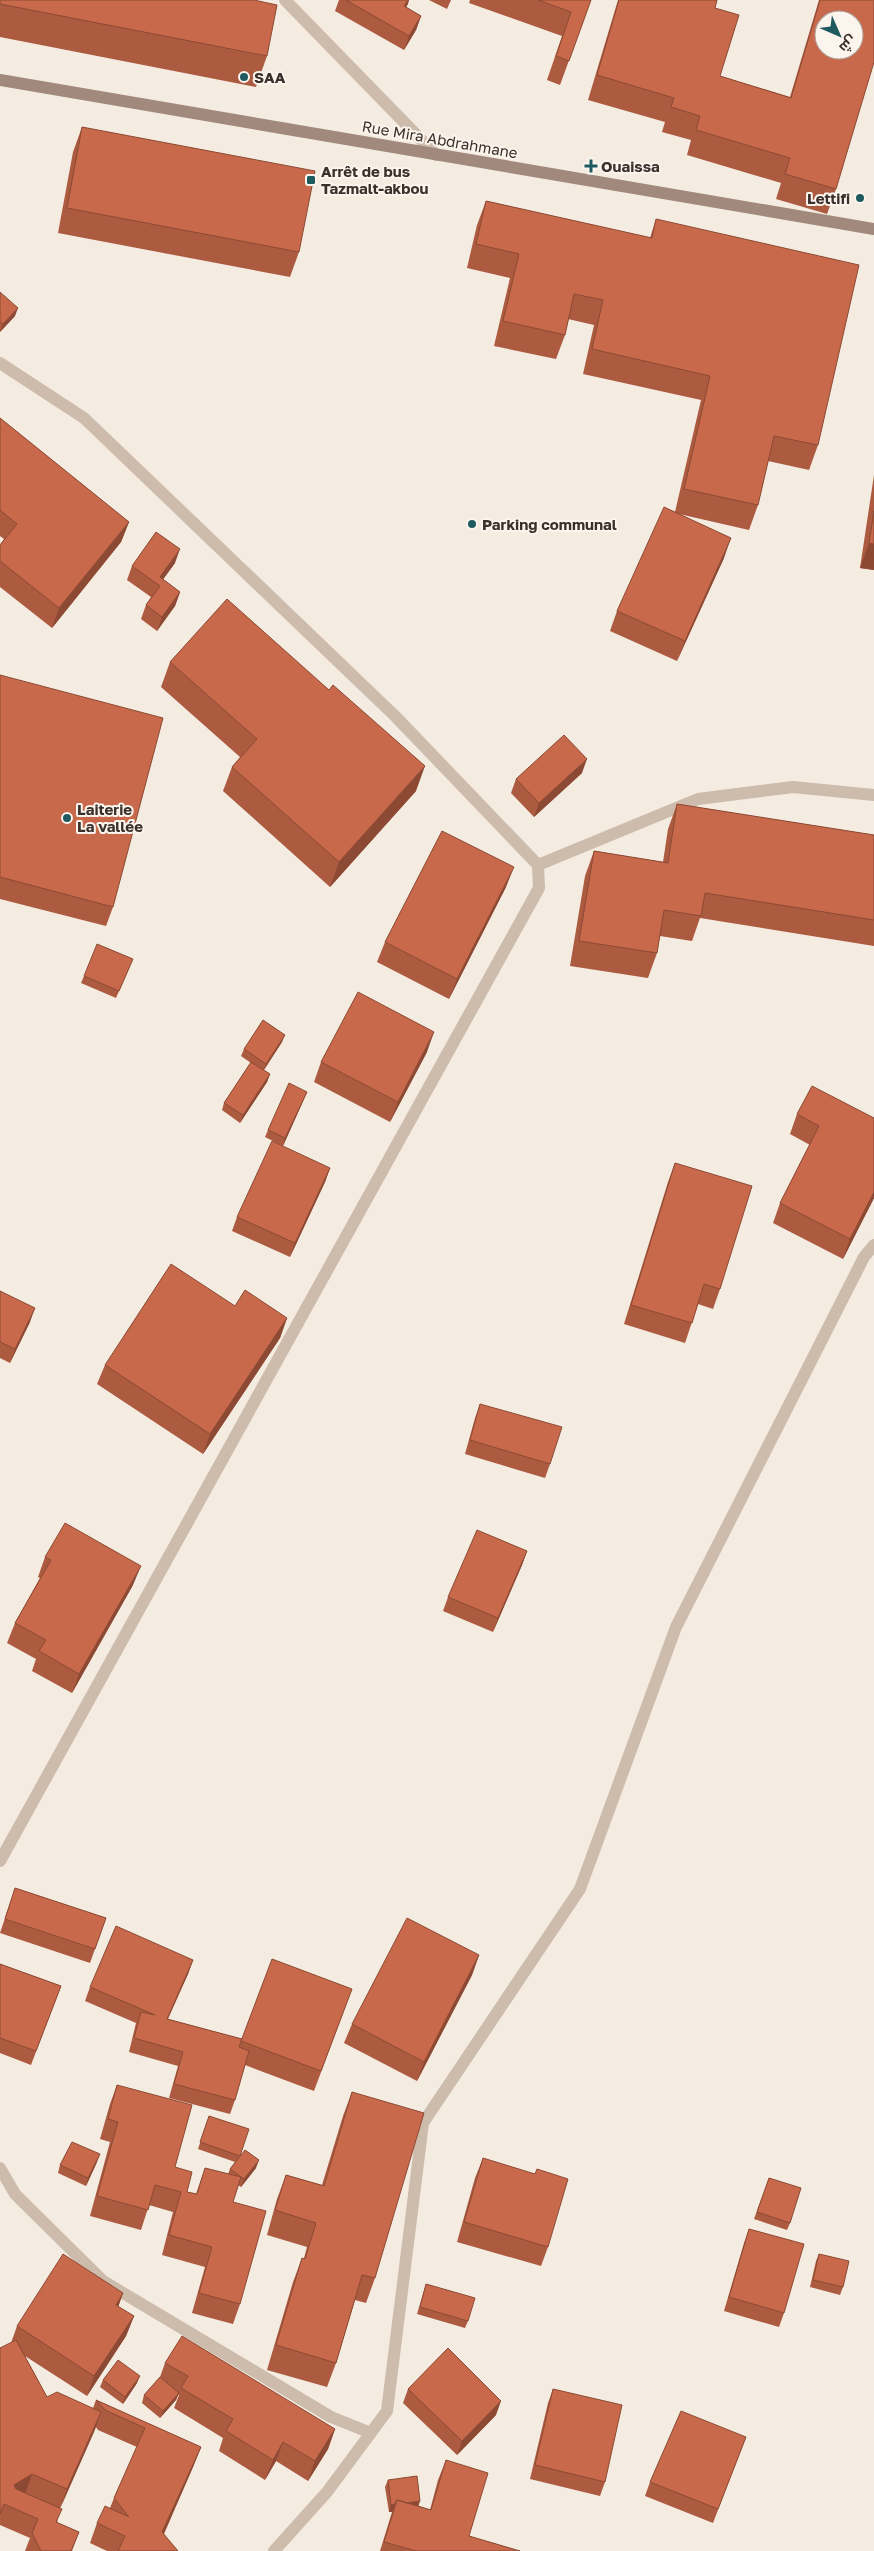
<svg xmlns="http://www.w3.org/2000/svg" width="874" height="2551" viewBox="0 0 874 2551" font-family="'Golos Text',Cairo,sans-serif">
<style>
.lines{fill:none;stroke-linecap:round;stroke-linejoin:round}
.minor{stroke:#cdbbac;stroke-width:12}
.secondary{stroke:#a18a7d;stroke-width:12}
.wall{fill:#ac5a40}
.shaded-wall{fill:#8c4a34}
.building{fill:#c8694b;stroke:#8c4a34;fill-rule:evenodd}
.poi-dot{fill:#1f5a5e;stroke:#fbf5ee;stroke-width:2}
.labels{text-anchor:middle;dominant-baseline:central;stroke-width:4;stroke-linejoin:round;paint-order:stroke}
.poi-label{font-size:15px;font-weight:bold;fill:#3b302b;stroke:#fbf5ee;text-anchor:start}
.street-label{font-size:15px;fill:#3b302b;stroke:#fbf5ee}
</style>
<rect width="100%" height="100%" fill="#f4ebe1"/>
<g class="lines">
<path class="minor" d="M 285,0 L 436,155
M 0,363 L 84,418 L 396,717 L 538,865 L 698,799 L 793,787 L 874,795
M 0,1861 L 539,888 L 538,865
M 0,2168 L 15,2194 L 103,2281 L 331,2417 L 371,2433
M 274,2551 L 327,2492 L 387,2411 L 423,2123 L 580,1889 L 676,1627 L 864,1257 L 874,1245"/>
<path class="secondary" d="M 0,80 L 874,229"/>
</g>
<path class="wall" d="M 0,0 L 267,56 L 256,87 L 0,37 Z
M 339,0 L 409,0 L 406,7 L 421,16 L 416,30 L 404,50 L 335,11 Z
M 429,0 L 451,0 L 447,9 Z
M 470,0 L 591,0 L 560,85 L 547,80 L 562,36 L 469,3 Z
M 618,0 L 717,0 L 715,8 L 720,76 L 790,97 L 819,0 L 874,0 L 836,189 L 827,214 L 776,199 L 781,183 L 687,155 L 691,140 L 662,132 L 665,122 L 588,100 Z
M 82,127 L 299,252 L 290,277 L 58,233 L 73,152 Z
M 486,201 L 650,238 L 656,219 L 818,445 L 809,470 L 768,461 L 758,505 L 749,530 L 679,514 L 724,558 L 677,661 L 610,631 L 617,611 L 675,512 L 701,400 L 583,374 L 594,325 L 568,319 L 565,335 L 556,359 L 494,346 L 510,278 L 467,268 L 477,225 Z
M 0,292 L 15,316 L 0,332 Z
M 0,418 L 129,522 L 121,542 L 52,628 L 0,587 L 0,545 L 4,539 L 0,536 Z
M 874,475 L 874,570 L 860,568 Z
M 175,563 L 163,579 L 180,592 L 175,606 L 157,631 L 141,619 L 146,605 L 151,597 L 127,580 L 132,566 Z
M 170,662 L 329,690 L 416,791 L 330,887 L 223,791 L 232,767 L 240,757 L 161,687 Z
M 0,675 L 113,907 L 106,926 L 0,899 Z
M 582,773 L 534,817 L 511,793 L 516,779 Z
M 677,804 L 874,835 L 874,946 L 700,918 L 692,941 L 660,936 L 657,953 L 648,978 L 570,966 L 585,876 L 594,851 L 663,862 L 668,829 Z
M 506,887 L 449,999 L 377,962 L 385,942 Z
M 130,966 L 116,998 L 81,983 L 84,976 Z
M 282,1042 L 264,1070 L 270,1074 L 267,1082 L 240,1123 L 222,1110 L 224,1103 L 251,1063 L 241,1056 L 244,1049 Z
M 427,1052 L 390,1122 L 314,1082 L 321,1062 Z
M 304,1099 L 283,1146 L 265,1137 L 268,1130 Z
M 797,1114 L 874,1118 L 874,1198 L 843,1259 L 773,1223 L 780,1203 L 810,1145 L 790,1134 Z
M 675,1163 L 720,1289 L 713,1309 L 698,1304 L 685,1343 L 624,1324 L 668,1182 Z
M 330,1168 L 325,1182 L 290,1257 L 232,1231 L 237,1217 Z
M 0,1291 L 30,1322 L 10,1363 L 0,1358 Z
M 235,1306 L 287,1318 L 280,1338 L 203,1454 L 97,1384 L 105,1365 Z
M 480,1404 L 550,1464 L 545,1478 L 465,1454 L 475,1418 Z
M 527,1551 L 522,1565 L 493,1632 L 443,1611 L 448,1597 Z
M 45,1557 L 133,1585 L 72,1693 L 32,1671 L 36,1659 L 7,1643 L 15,1623 L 40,1578 L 38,1577 Z
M 15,1888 L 106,1918 L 90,1963 L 0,1933 Z
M 479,1955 L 472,1975 L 417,2081 L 344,2043 L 352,2024 Z
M 193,1960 L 188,1974 L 168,2019 L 242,2039 L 352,1989 L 314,2091 L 245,2065 L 235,2100 L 230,2114 L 169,2098 L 178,2066 L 129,2052 L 136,2023 L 85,2001 L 90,1987 Z
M 0,1964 L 61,1986 L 31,2065 L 0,2053 Z
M 117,2085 L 175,2167 L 187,2192 L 196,2194 L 205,2168 L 228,2174 L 230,2169 L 235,2162 L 198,2149 L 209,2116 L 240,2156 L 256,2168 L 241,2187 L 238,2185 L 233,2202 L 240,2304 L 233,2324 L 192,2313 L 205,2267 L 162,2255 L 173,2212 L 149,2205 L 141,2230 L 90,2216 L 110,2142 L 100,2139 L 110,2104 Z
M 352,2092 L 375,2278 L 366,2303 L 355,2300 L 336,2363 L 327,2387 L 267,2370 L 293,2282 L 302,2258 L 304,2258 L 307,2247 L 267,2235 L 277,2199 L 286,2175 L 322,2185 L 343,2116 Z
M 483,2158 L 548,2247 L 541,2266 L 457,2242 L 475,2178 Z
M 97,2162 L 86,2186 L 58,2173 L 60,2165 Z
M 769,2178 L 790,2223 L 787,2230 L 754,2219 Z
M 749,2229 L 784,2313 L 779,2327 L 724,2311 L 744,2243 Z
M 819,2254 L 843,2287 L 840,2295 L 810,2287 L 816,2261 Z
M 426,2284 L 468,2321 L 465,2328 L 417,2314 Z
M 123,2293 L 118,2307 L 134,2316 L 126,2336 L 87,2396 L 25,2356 L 47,2397 L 93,2408 L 96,2400 L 201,2447 L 193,2467 L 164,2534 L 178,2551 L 107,2551 L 90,2543 L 97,2523 L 110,2508 L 114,2498 L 137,2447 L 98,2430 L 96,2427 L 60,2508 L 57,2523 L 79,2532 L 72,2551 L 25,2551 L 30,2538 L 0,2525 L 0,2348 L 11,2343 L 17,2326 Z
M 165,2363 L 335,2429 L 328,2449 L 308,2481 L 276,2461 L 265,2480 L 219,2451 L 223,2438 L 174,2408 L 179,2395 L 178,2395 L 176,2400 L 160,2418 L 142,2403 L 144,2395 L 160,2377 Z
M 103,2380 L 137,2383 L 123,2404 L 100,2387 Z
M 408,2389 L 496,2415 L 457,2455 L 403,2403 Z
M 553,2389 L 605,2482 L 600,2496 L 530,2479 L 548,2403 Z
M 746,2437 L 713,2523 L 645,2496 L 650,2482 Z
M 446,2460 L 469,2536 L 520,2551 L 380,2551 L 392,2512 L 389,2512 L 385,2487 L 388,2480 L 419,2506 L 430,2510 L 438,2480 Z"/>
<path class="shaded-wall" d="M 408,0 L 409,0 L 408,4 L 399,20 L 404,6 Z
M 421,16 L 416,30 L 404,50 L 409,36 Z
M 18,308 L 15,316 L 0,332 L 3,324 Z
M 129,522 L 121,542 L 52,628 L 59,608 Z
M 731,538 L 724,558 L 677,661 L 685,641 Z
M 869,543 L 874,544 L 874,570 L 860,568 Z
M 180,549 L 175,563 L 159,585 L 160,577 Z
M 180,592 L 175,606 L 157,631 L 162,617 Z
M 587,759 L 582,773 L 534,817 L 539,803 Z
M 425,766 L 416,791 L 330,887 L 339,862 Z
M 514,867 L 506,887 L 449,999 L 457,979 Z
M 434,1032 L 427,1052 L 390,1122 L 398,1102 Z
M 285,1035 L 282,1042 L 263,1071 L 266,1064 Z
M 270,1074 L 267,1082 L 240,1123 L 243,1115 Z
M 307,1092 L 304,1099 L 283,1146 L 285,1138 Z
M 330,1168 L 325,1182 L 290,1257 L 295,1243 Z
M 874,1192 L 874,1198 L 843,1259 L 850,1239 Z
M 35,1308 L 30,1322 L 10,1363 L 15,1349 Z
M 287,1318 L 280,1338 L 203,1454 L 210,1434 Z
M 527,1551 L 522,1565 L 493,1632 L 498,1618 Z
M 141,1566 L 133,1585 L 72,1693 L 79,1674 Z
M 479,1955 L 472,1975 L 417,2081 L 424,2062 Z
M 193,1960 L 188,1974 L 161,2033 L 167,2019 Z
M 100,2154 L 97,2162 L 86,2186 L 88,2178 Z
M 259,2160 L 256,2168 L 241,2187 L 244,2179 Z
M 123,2293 L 116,2313 L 116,2305 Z
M 134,2316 L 126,2336 L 87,2396 L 94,2376 Z
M 140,2376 L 137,2383 L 123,2404 L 125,2397 Z
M 179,2393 L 176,2400 L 160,2418 L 163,2411 Z
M 501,2401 L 496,2415 L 457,2455 L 462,2441 Z
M 101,2412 L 94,2432 L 60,2509 L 67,2489 Z
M 335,2429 L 328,2449 L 308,2481 L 315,2461 Z
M 283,2442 L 276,2461 L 265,2480 L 273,2460 Z
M 201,2447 L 193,2467 L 156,2551 L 162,2532 Z
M 32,2474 L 25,2494 L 6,2504 L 14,2485 Z
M 420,2501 L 418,2508 L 395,2504 Z
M 395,2504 L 392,2512 L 389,2512 L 391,2505 Z"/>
<path class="building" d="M 0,0 L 254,0 L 277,5 L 267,56 L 0,4 Z
M 346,0 L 408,0 L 404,6 L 421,16 L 409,36 Z
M 538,0 L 591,0 L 569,61 L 556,56 L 571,12 Z
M 619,0 L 717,0 L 715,8 L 739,15 L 720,76 L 791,98 L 820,0 L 874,0 L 874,62 L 836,189 L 785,174 L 790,158 L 696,130 L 700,116 L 671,107 L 674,98 L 597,75 ZM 824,20 L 854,20 L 854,50 L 824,50 Z
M 82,127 L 315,171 L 299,252 L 67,208 Z
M 486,201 L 652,238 L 656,219 L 859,265 L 818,445 L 774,436 L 758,505 L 684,489 L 710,376 L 592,349 L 603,300 L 574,294 L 565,335 L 503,321 L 519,254 L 476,244 Z
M 0,292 L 18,308 L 3,324 L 0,322 Z
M 0,418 L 129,522 L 59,608 L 0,561 L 0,545 L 17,524 L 0,510 Z
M 664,507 L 731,538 L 685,641 L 617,611 Z
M 874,511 L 874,544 L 869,543 Z
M 156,532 L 180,549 L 160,577 L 180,592 L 162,617 L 146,605 L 160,586 L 132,566 Z
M 227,599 L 329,690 L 333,685 L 425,766 L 339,862 L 232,767 L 257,739 L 170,662 Z
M 0,675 L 163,718 L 113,907 L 0,877 Z
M 564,735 L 587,759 L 539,803 L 516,779 Z
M 677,804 L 874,835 L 874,920 L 705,893 L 701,916 L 664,910 L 657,953 L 579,941 L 594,851 L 668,863 Z
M 442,831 L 514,867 L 457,979 L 385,942 Z
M 97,944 L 133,959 L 119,991 L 84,976 Z
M 358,992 L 434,1032 L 398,1102 L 321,1062 Z
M 263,1020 L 285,1035 L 266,1064 L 244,1049 Z
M 251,1062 L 270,1074 L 243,1115 L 224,1103 Z
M 289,1083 L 307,1092 L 285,1138 L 268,1130 Z
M 812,1086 L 874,1118 L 874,1192 L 850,1239 L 780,1203 L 819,1126 L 797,1114 Z
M 272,1141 L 330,1168 L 295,1243 L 237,1217 Z
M 675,1163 L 752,1186 L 720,1289 L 704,1284 L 692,1323 L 631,1305 Z
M 171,1264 L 235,1306 L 245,1290 L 287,1318 L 210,1434 L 105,1365 Z
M 0,1291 L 35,1308 L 15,1349 L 0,1342 Z
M 480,1404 L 562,1427 L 550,1464 L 470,1440 Z
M 65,1523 L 141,1566 L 79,1674 L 39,1651 L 46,1640 L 15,1623 L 51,1560 L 45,1557 Z
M 477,1530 L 527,1551 L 498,1618 L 448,1597 Z
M 15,1888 L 106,1918 L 95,1949 L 5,1919 Z
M 407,1918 L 479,1955 L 424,2062 L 352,2024 Z
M 116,1926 L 193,1960 L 167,2019 L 242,2039 L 239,2047 L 249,2051 L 235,2100 L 174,2084 L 183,2052 L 134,2038 L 141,2012 L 155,2015 L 90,1987 Z
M 272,1959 L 352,1989 L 321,2071 L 241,2041 Z
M 0,1964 L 61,1986 L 36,2051 L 0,2038 Z
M 117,2085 L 192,2105 L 175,2167 L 192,2172 L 187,2192 L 197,2194 L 205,2168 L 241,2177 L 233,2202 L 266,2211 L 240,2304 L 199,2293 L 212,2247 L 169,2235 L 181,2192 L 155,2185 L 148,2210 L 97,2196 L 118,2122 L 108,2119 Z
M 352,2092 L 424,2113 L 375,2278 L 362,2275 L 336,2363 L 276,2345 L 302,2258 L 305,2259 L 316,2223 L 275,2210 L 286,2175 L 324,2186 Z
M 209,2116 L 249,2129 L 240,2156 L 200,2142 Z
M 72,2142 L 100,2154 L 88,2178 L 60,2165 Z
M 245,2150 L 259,2160 L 244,2179 L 230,2169 Z
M 483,2158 L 535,2174 L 537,2169 L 568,2179 L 548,2247 L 464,2222 Z
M 769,2178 L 801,2188 L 790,2223 L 757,2212 Z
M 749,2229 L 804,2244 L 784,2313 L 729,2297 Z
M 63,2254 L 123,2293 L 116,2305 L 134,2316 L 94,2376 L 17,2326 Z
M 819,2254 L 849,2261 L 843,2287 L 813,2280 Z
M 426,2284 L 475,2298 L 468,2321 L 420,2307 Z
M 182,2336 L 335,2429 L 315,2461 L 283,2442 L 273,2460 L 226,2431 L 233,2419 L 181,2388 L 188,2376 L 165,2363 Z
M 16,2340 L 47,2397 L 57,2392 L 101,2412 L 67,2489 L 32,2474 L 14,2485 L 16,2489 L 62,2509 L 56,2522 L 79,2532 L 71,2551 L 41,2551 L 32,2533 L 38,2519 L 4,2504 L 0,2514 L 0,2348 Z
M 448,2348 L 501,2401 L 462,2441 L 408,2389 Z
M 118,2360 L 140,2376 L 125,2397 L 103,2380 Z
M 160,2377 L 179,2393 L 163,2411 L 144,2395 Z
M 553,2389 L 622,2405 L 605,2482 L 535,2465 Z
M 96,2400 L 201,2447 L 162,2532 L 178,2551 L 118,2551 L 125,2536 L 97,2523 L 105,2506 L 129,2517 L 114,2498 L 145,2428 L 105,2410 Z
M 681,2411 L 746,2437 L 718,2509 L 650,2482 Z
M 446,2460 L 488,2473 L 469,2536 L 520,2551 L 416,2551 L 384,2542 L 397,2500 L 431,2510 Z
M 417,2476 L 420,2501 L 407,2503 L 397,2500 L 395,2504 L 391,2505 L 388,2480 Z"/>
<g class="poi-dot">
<circle cx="244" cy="77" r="5"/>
<path d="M588.5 158.5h5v5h5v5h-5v5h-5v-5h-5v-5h5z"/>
<rect x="306" y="175" width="10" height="10" rx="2.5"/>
<circle cx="860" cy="198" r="5"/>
<circle cx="472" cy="524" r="5"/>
<circle cx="67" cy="818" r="5"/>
</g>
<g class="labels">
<g class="poi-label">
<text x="254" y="77">SAA</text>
<text x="601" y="166">Ouaissa</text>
<text x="321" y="171">Arrêt de bus<tspan x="321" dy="17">Tazmalt-akbou</tspan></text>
<text x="850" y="198" text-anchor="end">Lettifi</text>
<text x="482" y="524">Parking communal</text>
<text x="77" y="809">Laiterie<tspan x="77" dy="17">La vallée</tspan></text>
</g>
<g class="street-label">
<text transform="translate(440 139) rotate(10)">Rue Mira Abdrahmane</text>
</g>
</g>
<g transform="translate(839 35) rotate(135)"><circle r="24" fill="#fbf5ee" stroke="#aea6a0"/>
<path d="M0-4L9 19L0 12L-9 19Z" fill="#1f5a5e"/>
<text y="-8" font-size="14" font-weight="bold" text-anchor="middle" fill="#3b302b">ش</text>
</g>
</svg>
